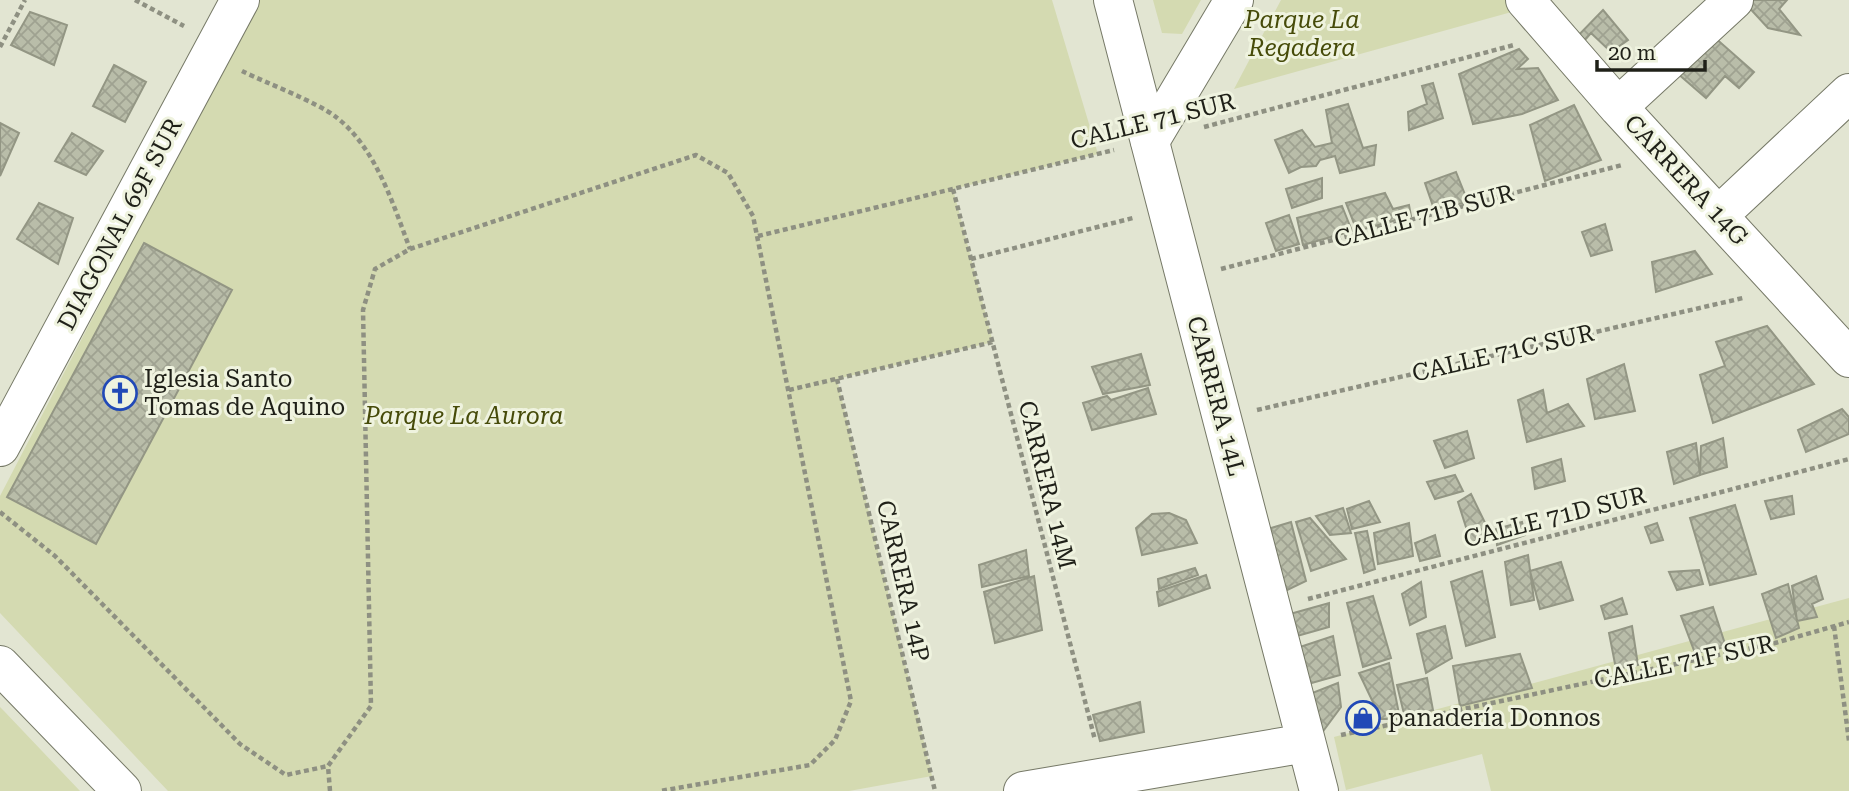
<svg xmlns="http://www.w3.org/2000/svg" width="1849" height="791" viewBox="0 0 1849 791" font-family="'Roboto Serif',serif">
<style>
.green{fill:#d4dab1}
.building{fill:url(#building-cross-hatch);stroke:#939684;stroke-width:2}
.lines{fill:none;stroke-linecap:round;stroke-linejoin:round}
.minor-casing{stroke:#767967;stroke-width:40}
.tertiary-casing{stroke:#767967;stroke-width:40}
.trunk-casing{stroke:#767967;stroke-width:40}
.path{stroke:#8e9082;stroke-width:4.5;stroke-dasharray:5 3.5;stroke-linecap:butt}
.minor{stroke:#fff;stroke-width:38}
.tertiary{stroke:#fff;stroke-width:38}
.trunk{stroke:#fff;stroke-width:38}
.labels{text-anchor:middle;dominant-baseline:central;stroke-width:6;stroke-linejoin:round;paint-order:stroke}
.park-label{font-size:24px;font-style:italic;fill:#464b09;stroke:#eff3df}
.street-label{font-size:24px;fill:#1f2018;stroke:#eff3df}
.poi-label{font-size:24px;fill:#1f2018;stroke:#eff3df;text-anchor:start}
</style>
<defs>
<pattern id="building-cross-hatch" width="8" height="8" patternUnits="userSpaceOnUse" patternTransform="scale(1.75)"><rect width="8" height="8" fill="#b9bda9"/><path d="M0 0l8 8M0 8l8-8" fill="none" stroke="#9fa291"/></pattern>
</defs>
<rect width="100%" height="100%" fill="#e2e5d2"/>
<path class="green" d="M 258,0 L 1052,0 L 1098,154 L 953,189 L 993,342 L 837,379 L 932,776 L 849,791 L 168,791 L 0,613 L 0,496 Z
M 1153,0 L 1201,0 L 1182,34 L 1162,33 Z
M 1281,0 L 1525,0 L 1530,7 L 1234,89 Z
M 1849,598 L 1849,791 L 1491,791 L 1482,754 L 1346,790 L 1334,737 Z
M 0,707 L 4,711 L 80,791 L 0,791 Z"/>
<path class="building" d="M 1746,0 L 1787,0 L 1779,9 L 1800,35 L 1768,28 L 1744,2 Z
M 1603,10 L 1628,40 L 1611,52 L 1591,33 L 1577,49 L 1571,43 Z
M 30,12 L 67,25 L 54,65 L 11,45 Z
M 1705,29 L 1754,72 L 1739,88 L 1725,76 L 1706,98 L 1670,67 Z
M 1519,49 L 1528,59 L 1517,69 L 1538,68 L 1558,100 L 1522,114 L 1473,124 L 1459,74 Z
M 114,65 L 146,82 L 125,122 L 93,106 Z
M 1433,83 L 1443,118 L 1409,130 L 1408,112 L 1427,104 L 1422,86 Z
M 1348,104 L 1363,148 L 1376,145 L 1374,165 L 1340,173 L 1335,156 L 1320,160 L 1316,166 L 1301,167 L 1289,173 L 1275,140 L 1302,130 L 1315,147 L 1332,143 L 1326,110 Z
M 1574,105 L 1601,160 L 1545,181 L 1530,125 Z
M 0,123 L 19,133 L 0,176 Z
M 72,133 L 103,151 L 86,175 L 55,161 Z
M 1456,172 L 1468,202 L 1434,209 L 1425,183 Z
M 1322,178 L 1322,198 L 1292,208 L 1286,189 Z
M 1385,193 L 1393,209 L 1409,205 L 1411,216 L 1357,231 L 1346,203 Z
M 39,203 L 73,218 L 58,264 L 17,239 Z
M 1342,206 L 1352,231 L 1303,245 L 1297,218 Z
M 1289,215 L 1299,244 L 1276,251 L 1266,223 Z
M 1605,224 L 1612,250 L 1591,256 L 1582,232 Z
M 144,243 L 232,290 L 96,544 L 7,497 Z
M 1695,251 L 1712,274 L 1656,292 L 1652,262 Z
M 1767,326 L 1814,384 L 1713,423 L 1700,375 L 1725,366 L 1716,342 Z
M 1141,354 L 1150,385 L 1103,394 L 1092,367 Z
M 1624,364 L 1635,411 L 1595,419 L 1587,379 Z
M 1148,388 L 1156,414 L 1092,430 L 1083,403 L 1107,396 L 1111,400 Z
M 1543,390 L 1547,413 L 1568,404 L 1584,426 L 1527,442 L 1518,400 Z
M 1842,409 L 1849,417 L 1849,434 L 1806,452 L 1798,430 Z
M 1467,431 L 1474,458 L 1445,468 L 1434,441 Z
M 1723,438 L 1727,467 L 1700,475 L 1701,446 Z
M 1696,443 L 1700,475 L 1674,484 L 1667,452 Z
M 1561,459 L 1565,481 L 1535,489 L 1532,468 Z
M 1455,475 L 1463,491 L 1435,499 L 1427,482 Z
M 1471,494 L 1491,535 L 1471,543 L 1458,502 Z
M 1792,496 L 1794,514 L 1771,519 L 1765,501 Z
M 1369,501 L 1380,522 L 1352,529 L 1347,509 Z
M 1735,505 L 1756,574 L 1710,585 L 1690,518 Z
M 1343,508 L 1351,533 L 1330,535 L 1316,516 Z
M 1169,513 L 1186,520 L 1197,543 L 1142,555 L 1136,528 L 1152,514 Z
M 1310,518 L 1346,559 L 1311,571 L 1296,522 Z
M 1291,522 L 1306,581 L 1281,593 L 1268,529 Z
M 1522,522 L 1525,535 L 1497,545 L 1496,529 Z
M 1409,523 L 1413,556 L 1378,564 L 1374,533 Z
M 1657,523 L 1663,540 L 1651,543 L 1645,527 Z
M 1367,531 L 1375,569 L 1364,573 L 1355,533 Z
M 1435,535 L 1440,556 L 1420,561 L 1415,543 Z
M 1026,550 L 1029,576 L 982,587 L 979,565 Z
M 1528,555 L 1534,600 L 1511,605 L 1505,562 Z
M 1561,562 L 1573,600 L 1540,609 L 1530,571 Z
M 1195,568 L 1198,575 L 1159,589 L 1158,579 Z
M 1699,570 L 1703,584 L 1677,590 L 1669,572 Z
M 1482,571 L 1495,637 L 1466,646 L 1451,582 Z
M 1206,575 L 1210,588 L 1159,606 L 1157,592 Z
M 1034,576 L 1042,630 L 995,643 L 984,592 Z
M 1816,576 L 1823,599 L 1812,604 L 1817,617 L 1797,621 L 1792,586 Z
M 1421,582 L 1426,617 L 1410,625 L 1402,594 Z
M 1788,584 L 1799,628 L 1776,638 L 1762,594 Z
M 1373,596 L 1391,658 L 1363,667 L 1347,603 Z
M 1622,598 L 1627,614 L 1605,619 L 1601,606 Z
M 1329,603 L 1329,627 L 1297,636 L 1290,614 Z
M 1713,607 L 1726,647 L 1695,653 L 1681,616 Z
M 1445,626 L 1452,658 L 1426,673 L 1417,634 Z
M 1632,626 L 1638,665 L 1616,669 L 1609,633 Z
M 1333,636 L 1340,675 L 1301,686 L 1294,649 Z
M 1520,654 L 1532,688 L 1460,706 L 1453,666 Z
M 1389,663 L 1400,719 L 1381,719 L 1359,673 Z
M 1427,678 L 1433,710 L 1405,718 L 1397,685 Z
M 1338,683 L 1341,707 L 1318,738 L 1307,695 Z
M 1140,702 L 1144,732 L 1100,741 L 1093,715 Z"/>
<g class="lines">
<g class="minor-casing">
<path id="minor" d="M 1525,0 L 1618,107 L 1849,358
M 1618,107 L 1734,0
M 1150,141 L 1234,0
M 1719,215 L 1849,93"/>
</g>
<g class="tertiary-casing">
<path id="tertiary" d="M 1113,0 L 1319,791
M 0,447 L 240,0
M 1023,791 L 1306,743"/>
</g>
<g class="trunk-casing">
<path id="trunk" d="M 0,665 L 122,791"/>
</g>
<path class="path" d="M 135,0 L 184,26
M 0,47 L 25,0
M 242,71 C 266,83 317,102 336,117 C 376,148 393,204 410,249
M 1204,127 L 1514,45
M 953,189 L 1095,740
M 758,236 L 1114,150
M 971,259 L 1133,218
M 1221,269 L 1622,165
M 837,379 L 935,791
M 789,390 L 993,342
M 1257,410 L 1743,298
M 0,512 L 55,556 L 240,744 L 286,775 L 328,766
M 1308,599 L 1849,459
M 1834,626 L 1849,741
M 1341,735 L 1775,643 L 1849,622
M 330,791 L 328,766 L 371,706 L 363,310 L 375,269 L 410,249 L 696,155 L 728,173 L 753,216 L 851,701 L 835,740 L 810,765 L 660,791"/>
<use href="#minor" class="minor"/>
<use href="#tertiary" class="tertiary"/>
<use href="#trunk" class="trunk"/>
</g>
<defs>
<g id="church-ring" transform="scale(1.75)"><circle r="9.5" fill="#eff3df" stroke="#2149b7" stroke-width="1.5"/><path d="M-1.2-6h2.4v3.5h3.3v2.4h-3.3V6h-2.4V-.1h-3.3v-2.4h3.3Z" fill="#2149b7"/></g>
<g id="shop-ring" transform="scale(1.75)"><circle r="9.5" fill="#eff3df" stroke="#2149b7" stroke-width="1.5"/><path d="M-5-2.5h2.3a2.7 3.5 0 0 1 5.4 0H5L5.5 6h-11ZM-1.5-2.5h3a1.5 2.3 0 0 0-3 0Z" fill="#2149b7"/></g>
</defs>
<g fill-rule="evenodd">
<use href="#church-ring" x="120" y="393"/>
<use href="#shop-ring" x="1363" y="718"/>
</g>
<g class="labels">
<g class="park-label">
<text x="1302" y="20">Parque La<tspan x="1302" dy="28">Regadera</tspan></text>
<text x="464" y="416">Parque La Aurora</text>
</g>
<g class="street-label">
<text transform="translate(1153 121) rotate(-14)">CALLE 71 SUR</text>
<text transform="translate(1686 180) rotate(47)">CARRERA 14G</text>
<text transform="translate(1424 216) rotate(-15)">CALLE 71B SUR</text>
<text transform="translate(120 224) rotate(-62)">DIAGONAL 69F SUR</text>
<text transform="translate(1503 353) rotate(-13)">CALLE 71C SUR</text>
<text transform="translate(1216 396) rotate(75)">CARRERA 14L</text>
<text transform="translate(1047 485) rotate(76)">CARRERA 14M</text>
<text transform="translate(1555 517) rotate(-14)">CALLE 71D SUR</text>
<text transform="translate(903 581) rotate(77)">CARRERA 14P</text>
<text transform="translate(1684 662) rotate(-12)">CALLE 71F SUR</text>
</g>
<g class="poi-label">
<text x="144" y="379">Iglesia Santo<tspan x="144" dy="28">Tomas de Aquino</tspan></text>
<text x="1388" y="718">panadería Donnos</text>
</g>
</g>
<path d="M1597 60v10h108v-10" fill="none" stroke="#1f2018" stroke-width="3.5"/>
<text x="1608" y="60" font-size="21" fill="#1f2018" stroke="#eff3df" stroke-width="5" paint-order="stroke">20 m</text>
</svg>
